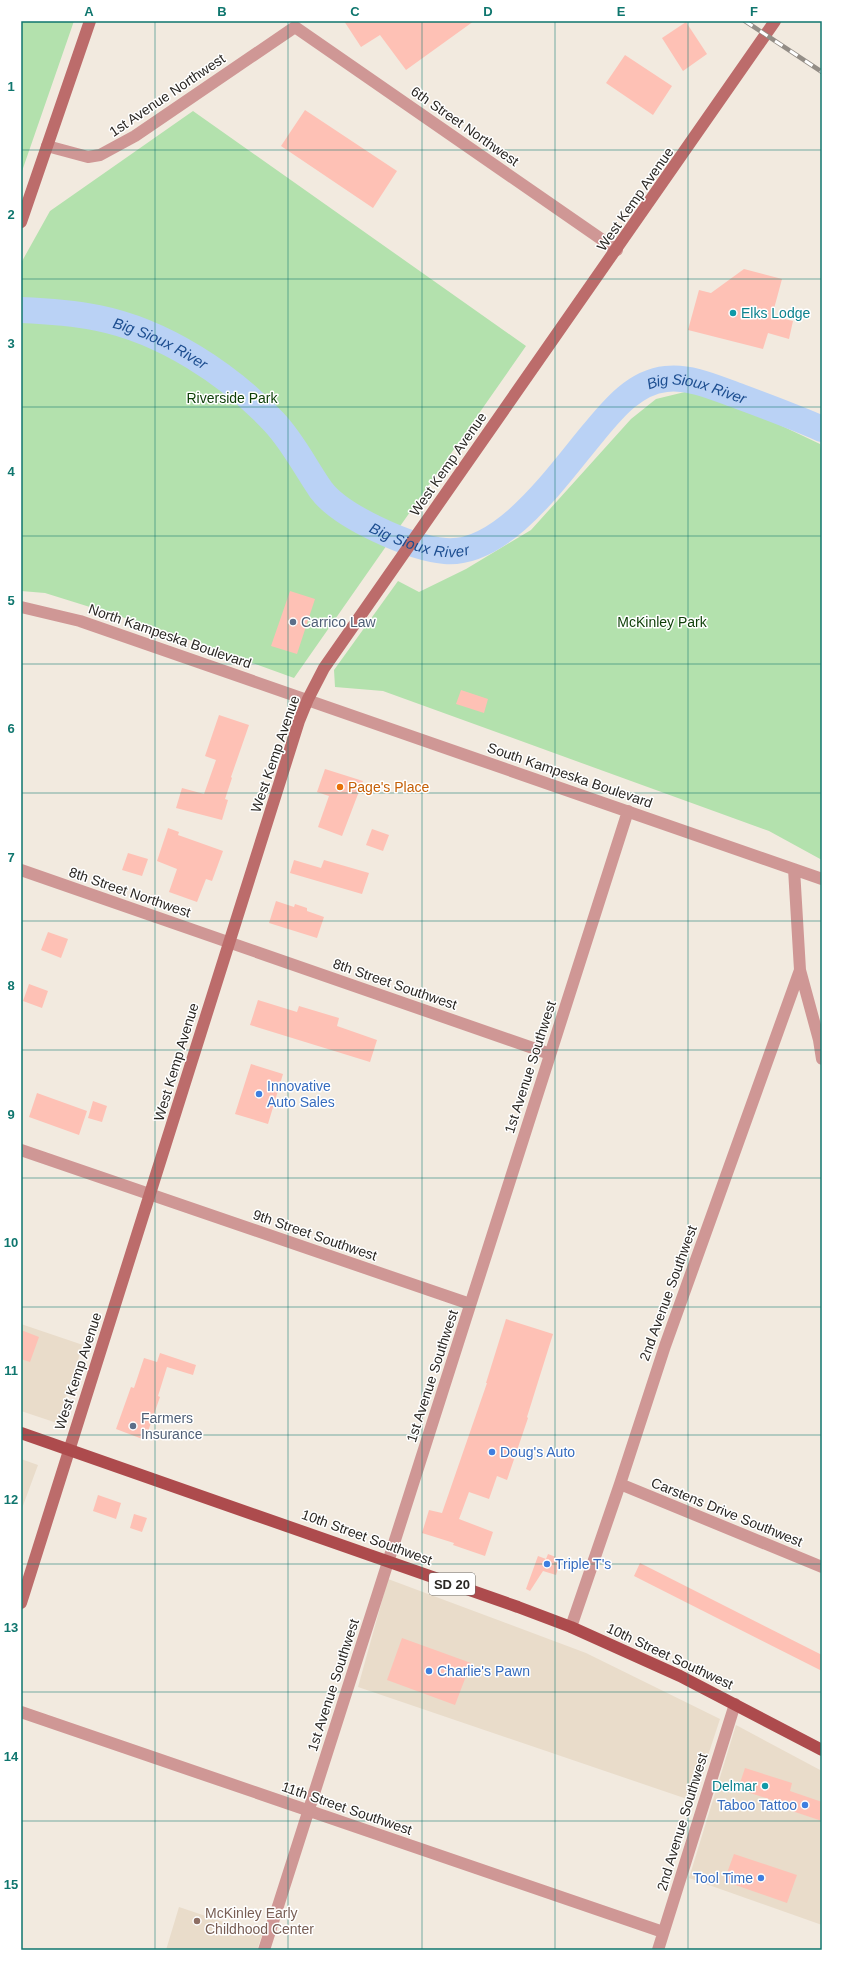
<svg xmlns="http://www.w3.org/2000/svg" width="843" height="1971" viewBox="0 0 843 1971" font-family="Helvetica,sans-serif">
<style>
.built{fill:#e9dcca}
.green{fill:#b3e1ad}
.lines{fill:none;stroke-linecap:round;stroke-linejoin:round}
.river{stroke:#bad2f5;stroke-width:26}
.building{fill:#fec1b5}
.street{stroke:#cf9795;stroke-width:12}
.secondary{stroke:#bc6c6b;stroke-width:12}
.primary{stroke:#ad4b4d;stroke-width:12}
.rail-casing{stroke:#938d86;stroke-width:4.5}
.rail{stroke:#fff;stroke-width:3;stroke-dasharray:9;stroke-linecap:butt}
.grid{fill:none;stroke:#0f766e;stroke-width:1;stroke-opacity:0.55}
.culture-dot{fill:#0f9aa8;stroke:#fff;stroke-width:1.5}
.service-dot{fill:#5c6f8a;stroke:#fff;stroke-width:1.5}
.food-dot{fill:#e8710a;stroke:#fff;stroke-width:1.5}
.shop-dot{fill:#3f7fe0;stroke:#fff;stroke-width:1.5}
.education-dot{fill:#8d6e63;stroke:#fff;stroke-width:1.5}
.labels{text-anchor:middle;dominant-baseline:central;stroke-width:3;stroke-linejoin:round;paint-order:stroke}
.shield{fill:#fff;stroke:#6a6865;stroke-width:1}
.shield-label{font-size:13px;font-weight:bold;fill:#2a2723}
.street-label{font-size:14px;fill:#2a2723;stroke:#fff}
.culture-label{font-size:14px;fill:#0d838f;stroke:#fff;text-anchor:start}
.park-label{font-size:14px;fill:#0c3d06;stroke:#fff}
.service-label{font-size:14px;fill:#4e5e75;stroke:#fff;text-anchor:start}
.food-label{font-size:14px;fill:#c56008;stroke:#fff;text-anchor:start}
.shop-label{font-size:14px;fill:#366cbe;stroke:#fff;text-anchor:start}
.education-label{font-size:14px;fill:#785e54;stroke:#fff;text-anchor:start}
.water-label{font-size:15px;font-style:italic;fill:#1d4e90;stroke:#fff}
.neatline{fill:none;stroke:#0f766e;stroke-width:1.5}
.grid-label{font-size:13px;text-anchor:middle;font-weight:bold;fill:#0f766e}
</style>
<rect width="100%" height="100%" fill="#f2eadf"/>
<path class="built" d="M 21,1324 L 83,1345 L 57,1423 L 21,1411 Z
M 21,1459 L 38,1465 L 21,1511 Z
M 388,1579 L 586,1653 L 720,1719 L 693,1801 L 358,1687 Z
M 736,1725 L 822,1771 L 822,1925 L 689,1878 Z
M 179,1907 L 262,1935 L 257,1950 L 166,1950 Z"/>
<path class="green" d="M 21,21 L 74,21 L 21,174 Z
M 193,111 L 526,346 L 294,678 L 154,627 L 45,593 L 21,591 L 21,263 L 50,211 Z
M 689,391 L 710,392 L 820,444 L 822,457 L 822,860 L 769,831 L 383,691 L 335,687 L 334,670 L 398,581 L 419,592 L 466,569 L 531,530 L 631,419 L 656,399 Z"/>
<g class="lines">
<path class="river" id="s1" d="M 21,310 C 47,311 73,313 98,318 C 163,331 229,374 274,422 C 293,442 305,467 321,490 C 341,517 411,548 445,551 C 504,556 560,472 594,432 C 613,409 635,382 666,379 C 692,376 718,389 741,397 C 768,407 795,417 822,429"/>
</g>
<path class="building" d="M 344,21 L 474,21 L 406,70 L 380,35 L 361,47 Z
M 686,22 L 707,54 L 683,71 L 662,38 Z
M 625,55 L 672,86 L 653,115 L 606,83 Z
M 305,110 L 397,171 L 373,208 L 281,146 Z
M 744,269 L 782,279 L 772,316 L 793,321 L 789,339 L 768,333 L 763,349 L 688,330 L 699,290 L 711,293 Z
M 290,591 L 315,599 L 297,654 L 271,646 Z
M 461,690 L 488,699 L 484,713 L 456,704 Z
M 219,715 L 249,725 L 231,777 L 232,778 L 225,799 L 228,800 L 222,820 L 176,808 L 182,788 L 204,794 L 216,760 L 205,756 Z
M 325,769 L 363,781 L 342,836 L 318,827 L 329,796 L 317,792 Z
M 168,828 L 179,832 L 178,835 L 223,851 L 212,881 L 206,879 L 197,902 L 169,892 L 177,869 L 157,861 Z
M 372,829 L 389,835 L 383,851 L 366,845 Z
M 128,853 L 148,859 L 142,876 L 122,870 Z
M 294,860 L 321,868 L 324,860 L 369,873 L 362,894 L 290,873 Z
M 276,901 L 294,907 L 295,904 L 307,908 L 307,911 L 324,917 L 317,938 L 269,923 Z
M 48,932 L 68,939 L 61,958 L 41,950 Z
M 29,984 L 48,991 L 42,1008 L 23,1001 Z
M 258,1000 L 297,1012 L 299,1006 L 339,1018 L 337,1026 L 377,1040 L 370,1062 L 250,1025 Z
M 251,1064 L 283,1074 L 268,1124 L 235,1114 Z
M 37,1093 L 87,1111 L 79,1135 L 29,1117 Z
M 93,1101 L 107,1106 L 102,1122 L 88,1118 Z
M 506,1319 L 553,1334 L 527,1417 L 528,1418 L 507,1480 L 497,1476 L 489,1499 L 469,1492 L 459,1519 L 493,1532 L 485,1556 L 453,1545 L 454,1543 L 422,1533 L 429,1510 L 442,1513 L 487,1383 L 486,1383 Z
M 21,1330 L 39,1337 L 30,1362 L 21,1359 Z
M 160,1353 L 196,1365 L 193,1375 L 167,1367 L 158,1396 L 160,1397 L 145,1440 L 116,1429 L 131,1387 L 134,1388 L 144,1358 L 157,1362 Z
M 98,1495 L 121,1503 L 116,1519 L 93,1511 Z
M 134,1514 L 147,1518 L 142,1532 L 130,1528 Z
M 548,1554 L 561,1559 L 556,1575 L 543,1571 L 530,1591 L 526,1589 L 538,1556 L 546,1559 Z
M 640,1563 L 822,1655 L 822,1671 L 634,1576 Z
M 402,1638 L 471,1663 L 455,1705 L 387,1680 Z
M 745,1768 L 792,1783 L 790,1791 L 822,1802 L 822,1821 L 786,1809 L 787,1805 L 738,1789 Z
M 734,1854 L 797,1875 L 787,1903 L 724,1881 Z"/>
<g class="lines">
<path class="street" d="M 47,146 L 88,157 L 100,155 L 135,136 L 295,27 L 617,250
M 21,607 L 80,621 L 822,879
M 794,869 L 800,970 L 819,1040 L 822,1059
M 21,870 L 550,1054
M 21,1150 L 470,1304
M 620,1484 L 822,1567
M 571,1627 L 620,1484 L 665,1346 L 800,970
M 21,1712 L 663,1932
M 264,1950 L 628,811
M 658,1950 L 735,1704"/>
<path class="secondary" d="M 21,222 L 90,21
M 21,1603 L 299,721 L 308,699 L 324,668 L 775,21"/>
<path class="primary" d="M 21,1433 L 518,1607 L 571,1627 L 680,1676 L 822,1750"/>
<g class="rail-casing">
<path id="rail" d="M 745,21 L 822,72"/>
</g>
<use href="#rail" class="rail"/>
</g>
<path class="grid" d="M 155,21 L 155,1950M 288,21 L 288,1950M 422,21 L 422,1950M 555,21 L 555,1950M 688,21 L 688,1950M 21,150 L 822,150M 21,279 L 822,279M 21,407 L 822,407M 21,536 L 822,536M 21,664 L 822,664M 21,793 L 822,793M 21,921 L 822,921M 21,1050 L 822,1050M 21,1178 L 822,1178M 21,1307 L 822,1307M 21,1435 L 822,1435M 21,1564 L 822,1564M 21,1692 L 822,1692M 21,1821 L 822,1821"/>
<g class="culture-dot">
<circle cx="733" cy="313" r="4"/>
<circle cx="765" cy="1786" r="4"/>
</g>
<g class="service-dot">
<circle cx="293" cy="622" r="4"/>
<circle cx="133" cy="1426" r="4"/>
</g>
<circle class="food-dot" cx="340" cy="787" r="4"/>
<g class="shop-dot">
<circle cx="259" cy="1094" r="4"/>
<circle cx="492" cy="1452" r="4"/>
<circle cx="547" cy="1564" r="4"/>
<circle cx="429" cy="1671" r="4"/>
<circle cx="805" cy="1805" r="4"/>
<circle cx="761" cy="1878" r="4"/>
</g>
<circle class="education-dot" cx="197" cy="1921" r="4"/>
<g class="labels">
<rect class="shield" x="429" y="1573" width="46" height="22" rx="3"/>
<g class="shield-label">
<text x="452" y="1584">SD 20</text>
</g>
<g class="street-label">
<text transform="translate(167 95) rotate(-34)">1st Avenue Northwest</text>
<text transform="translate(465 126) rotate(35)">6th Street Northwest</text>
<text transform="translate(635 199) rotate(-55)">West Kemp Avenue</text>
<text transform="translate(448 464) rotate(-55)">West Kemp Avenue</text>
<text transform="translate(170 636) rotate(19)">North Kampeska Boulevard</text>
<text transform="translate(275 754) rotate(-71)">West Kemp Avenue</text>
<text transform="translate(570 775) rotate(19)">South Kampeska Boulevard</text>
<text transform="translate(130 892) rotate(19)">8th Street Northwest</text>
<text transform="translate(395 984) rotate(19)">8th Street Southwest</text>
<text transform="translate(176 1062) rotate(-73)">West Kemp Avenue</text>
<text transform="translate(530 1067) rotate(-72)">1st Avenue Southwest</text>
<text transform="translate(315 1235) rotate(19)">9th Street Southwest</text>
<text transform="translate(668 1293) rotate(-70)">2nd Avenue Southwest</text>
<text transform="translate(78 1371) rotate(-72)">West Kemp Avenue</text>
<text transform="translate(432 1376) rotate(-72)">1st Avenue Southwest</text>
<text transform="translate(727 1512) rotate(22)">Carstens Drive Southwest</text>
<text transform="translate(367 1537) rotate(20)">10th Street Southwest</text>
<text transform="translate(670 1656) rotate(25)">10th Street Southwest</text>
<text transform="translate(333 1685) rotate(-72)">1st Avenue Southwest</text>
<text transform="translate(347 1808) rotate(19)">11th Street Southwest</text>
<text transform="translate(682 1822) rotate(-73)">2nd Avenue Southwest</text>
</g>
<g class="culture-label">
<text x="741" y="313">Elks Lodge</text>
<text x="757" y="1786" text-anchor="end">Delmar</text>
</g>
<g class="park-label">
<text x="232" y="398">Riverside Park</text>
<text x="662" y="622">McKinley Park</text>
</g>
<g class="service-label">
<text x="301" y="622">Carrico Law</text>
<text x="141" y="1418">Farmers<tspan x="141" dy="16">Insurance</tspan></text>
</g>
<g class="food-label">
<text x="348" y="787">Page's Place</text>
</g>
<g class="shop-label">
<text x="267" y="1086">Innovative<tspan x="267" dy="16">Auto Sales</tspan></text>
<text x="500" y="1452">Doug's Auto</text>
<text x="555" y="1564">Triple T's</text>
<text x="437" y="1671">Charlie's Pawn</text>
<text x="797" y="1805" text-anchor="end">Taboo Tattoo</text>
<text x="753" y="1878" text-anchor="end">Tool Time</text>
</g>
<g class="education-label">
<text x="205" y="1913">McKinley Early<tspan x="205" dy="16">Childhood Center</tspan></text>
</g>
<g class="water-label">
<text stroke="none"><textPath href="#s1" startOffset="145">Big Sioux River</textPath></text>
<text stroke="none"><textPath href="#s1" startOffset="829">Big Sioux River</textPath></text>
<text stroke="none"><textPath href="#s1" startOffset="481">Big Sioux River</textPath></text>
</g>
</g>
<rect width="843" height="1971" fill="none" stroke="#ffffff" stroke-width="44"/>
<rect x="22" y="22" width="799" height="1927" class="neatline"/>
<g class="grid-label">
<text x="89" y="16">A</text>
<text x="222" y="16">B</text>
<text x="355" y="16">C</text>
<text x="488" y="16">D</text>
<text x="621" y="16">E</text>
<text x="754" y="16">F</text>
<text x="11" y="91">1</text>
<text x="11" y="219">2</text>
<text x="11" y="348">3</text>
<text x="11" y="476">4</text>
<text x="11" y="605">5</text>
<text x="11" y="733">6</text>
<text x="11" y="862">7</text>
<text x="11" y="990">8</text>
<text x="11" y="1119">9</text>
<text x="11" y="1247">10</text>
<text x="11" y="1375">11</text>
<text x="11" y="1504">12</text>
<text x="11" y="1632">13</text>
<text x="11" y="1761">14</text>
<text x="11" y="1889">15</text>
</g>
</svg>
